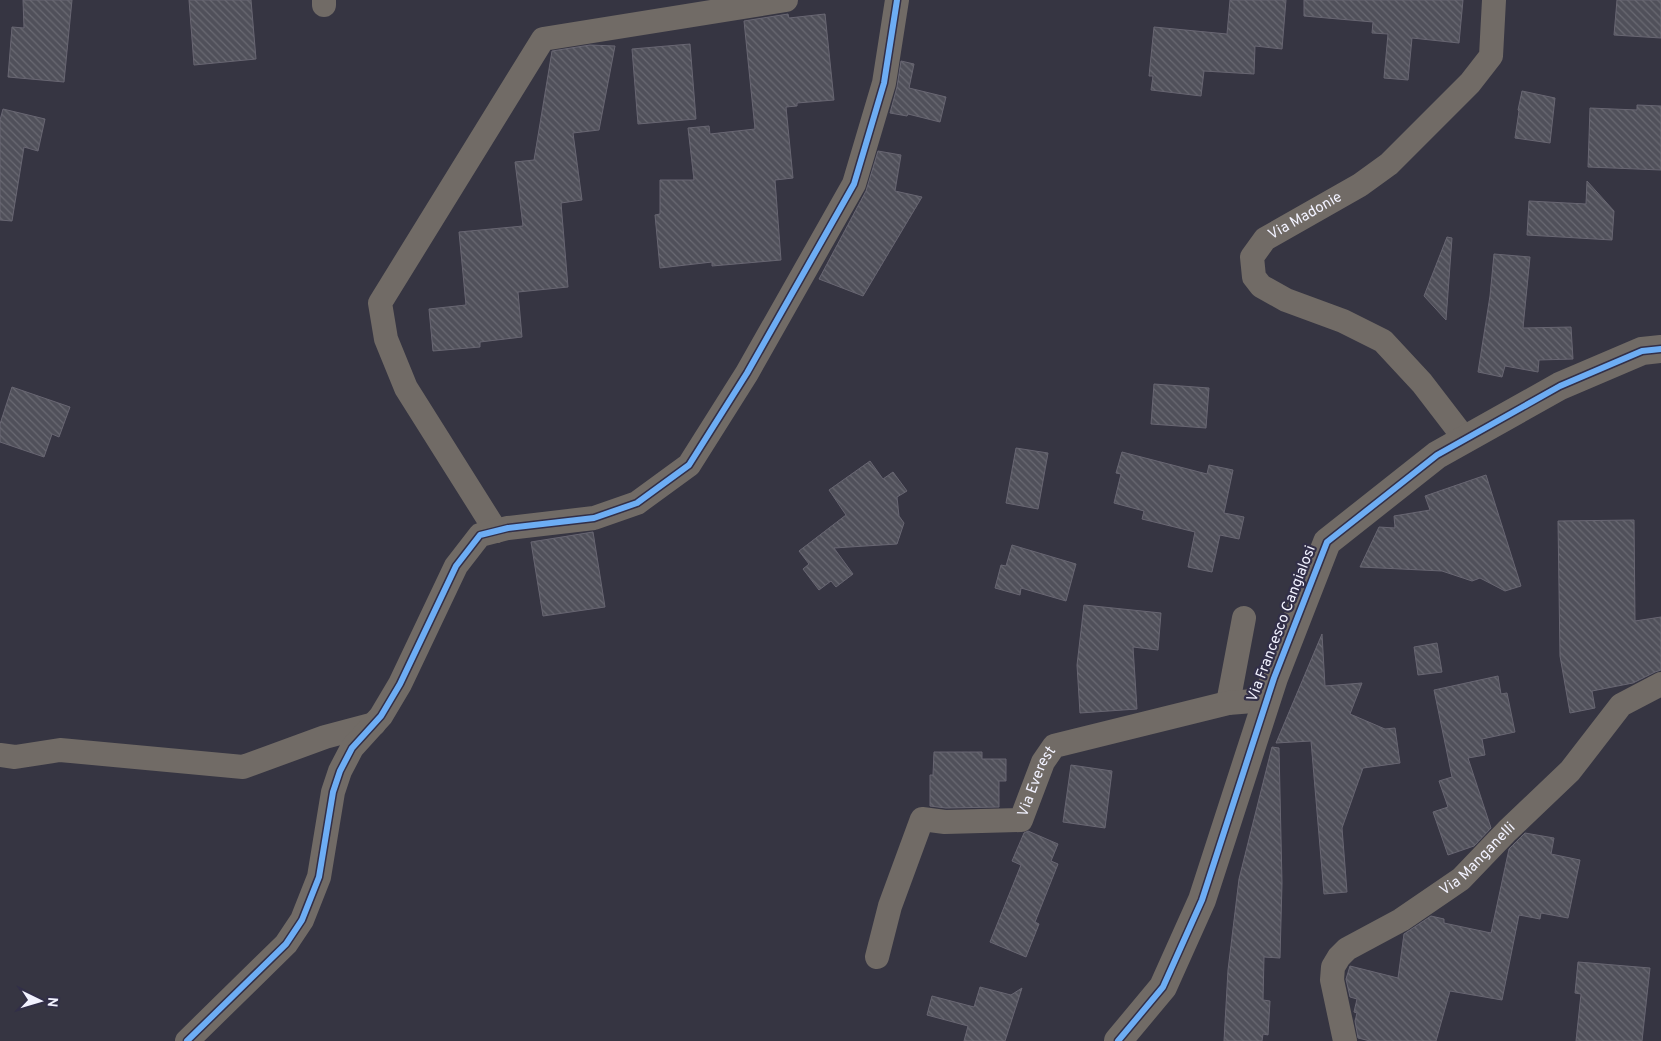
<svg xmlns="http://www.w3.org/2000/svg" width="1661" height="1041" viewBox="0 0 1661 1041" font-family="Overpass,sans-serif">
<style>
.building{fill:url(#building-back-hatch);stroke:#686672}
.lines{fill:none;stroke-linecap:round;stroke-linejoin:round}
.minor{stroke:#716b66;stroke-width:24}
.tertiary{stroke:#716b66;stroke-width:28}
.cycleway-casing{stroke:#322f48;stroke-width:9}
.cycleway{stroke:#6dadf4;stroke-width:6}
.labels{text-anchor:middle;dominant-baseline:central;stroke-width:4.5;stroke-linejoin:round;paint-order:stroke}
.street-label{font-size:15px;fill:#f2f2ff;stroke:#322f48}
</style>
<defs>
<pattern id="building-back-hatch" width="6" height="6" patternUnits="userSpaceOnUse" patternTransform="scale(1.25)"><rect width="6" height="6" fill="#50505a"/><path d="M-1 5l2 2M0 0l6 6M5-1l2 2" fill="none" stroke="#6a6a73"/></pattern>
</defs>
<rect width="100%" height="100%" fill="#363542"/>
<path class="building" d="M 23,0 L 72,0 L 64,82 L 8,77 L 12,27 L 24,28 Z
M 189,0 L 251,0 L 256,59 L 194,65 Z
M 1230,0 L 1286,0 L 1282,49 L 1255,46 L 1254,74 L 1204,71 L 1201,96 L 1151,90 L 1153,76 L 1149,76 L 1154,27 L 1227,34 Z
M 1304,0 L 1463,0 L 1459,43 L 1412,38 L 1408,80 L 1384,78 L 1388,34 L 1372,33 L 1373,22 L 1304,16 Z
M 1617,0 L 1661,0 L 1661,38 L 1614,35 Z
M 788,14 L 789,18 L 825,14 L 834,100 L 797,103 L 797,106 L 786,107 L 793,178 L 775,180 L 781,260 L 712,266 L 712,262 L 660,268 L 655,215 L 660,214 L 660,180 L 694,180 L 688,128 L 709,126 L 710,134 L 755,129 L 744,21 Z
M 690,44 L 696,119 L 638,124 L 632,49 Z
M 590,45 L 615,46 L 599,130 L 573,133 L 582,200 L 561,203 L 568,287 L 518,292 L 522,337 L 480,342 L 480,347 L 433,351 L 429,309 L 466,305 L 459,232 L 523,226 L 515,162 L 534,160 L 552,51 Z
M 901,61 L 914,64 L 909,88 L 946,97 L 940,122 L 908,114 L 907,116 L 890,113 L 897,87 Z
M 1522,91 L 1555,98 L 1550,143 L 1515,138 L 1519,111 L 1518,110 Z
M 1637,105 L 1661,106 L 1661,170 L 1588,167 L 1590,108 L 1637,110 Z
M 3,109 L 45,119 L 38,151 L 24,147 L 12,221 L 0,220 L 0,120 Z
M 878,151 L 901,155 L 895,191 L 922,197 L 863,296 L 819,279 L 866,191 Z
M 1587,181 L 1614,211 L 1612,240 L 1527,235 L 1529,201 L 1586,204 Z
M 1447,237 L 1452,238 L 1446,320 L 1424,296 Z
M 1494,254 L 1530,257 L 1523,328 L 1571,327 L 1573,359 L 1539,360 L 1538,372 L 1505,366 L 1502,377 L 1478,372 L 1490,296 Z
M 1154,384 L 1209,388 L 1206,428 L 1151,424 Z
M 12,387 L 70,407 L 59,437 L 52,434 L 44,457 L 0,442 L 0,424 Z
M 1016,448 L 1048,453 L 1038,509 L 1006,503 Z
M 1122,452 L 1207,474 L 1209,465 L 1233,470 L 1224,513 L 1244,517 L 1239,539 L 1220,535 L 1212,572 L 1188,567 L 1195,532 L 1142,519 L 1144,511 L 1114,503 L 1121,474 L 1116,473 Z
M 870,461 L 883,479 L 893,472 L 907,491 L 897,497 L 899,516 L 904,523 L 897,544 L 834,548 L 853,574 L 836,587 L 831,581 L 819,590 L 803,569 L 809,564 L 799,551 L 846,515 L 829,490 Z
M 1486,475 L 1521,586 L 1505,591 L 1480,578 L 1472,581 L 1442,571 L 1360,567 L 1379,527 L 1395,528 L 1394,516 L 1430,510 L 1425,496 Z
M 1634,520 L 1635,621 L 1661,617 L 1661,670 L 1655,672 L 1633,683 L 1592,691 L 1595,708 L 1570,713 L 1560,656 L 1558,521 Z
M 593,532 L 605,607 L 543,616 L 531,542 Z
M 1012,545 L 1076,564 L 1066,601 L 1021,588 L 1020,595 L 995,588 L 1001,565 L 1006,566 Z
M 1084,605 L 1161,613 L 1158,650 L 1133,647 L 1137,709 L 1080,713 L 1077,665 Z
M 1322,634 L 1325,686 L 1362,683 L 1350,714 L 1385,729 L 1395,728 L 1400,763 L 1363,768 L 1342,828 L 1347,892 L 1324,894 L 1311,741 L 1276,743 Z
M 1437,643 L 1442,672 L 1418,675 L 1414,647 Z
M 1498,676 L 1501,694 L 1507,693 L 1515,732 L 1482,739 L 1485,755 L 1468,758 L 1491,828 L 1474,846 L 1448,855 L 1433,812 L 1448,807 L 1439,781 L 1452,777 L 1434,690 Z
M 1272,747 L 1279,748 L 1282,883 L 1280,958 L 1264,957 L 1263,1000 L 1270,1001 L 1268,1035 L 1263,1034 L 1262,1041 L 1224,1041 L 1228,970 L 1239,879 Z
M 934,752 L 982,752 L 982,759 L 1006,759 L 1006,781 L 999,781 L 999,807 L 946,808 L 930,806 L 930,775 L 933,775 Z
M 1071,765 L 1112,771 L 1105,828 L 1063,822 Z
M 1028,831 L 1058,844 L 1051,861 L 1058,864 L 1035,922 L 1039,924 L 1026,957 L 990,942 L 1021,865 L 1012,861 L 1024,833 Z
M 1525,833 L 1554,838 L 1551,854 L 1580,860 L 1568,918 L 1541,913 L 1540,919 L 1519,915 L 1502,1000 L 1450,991 L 1436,1041 L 1370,1041 L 1358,1038 L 1355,1021 L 1357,1013 L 1354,1012 L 1357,999 L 1350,997 L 1346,979 L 1350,966 L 1398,978 L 1404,934 L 1431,916 L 1444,919 L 1444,923 L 1491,933 L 1509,849 Z
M 1578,962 L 1650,968 L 1642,1041 L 1576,1041 L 1581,994 L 1575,993 Z
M 980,987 L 1011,995 L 1022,988 L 1005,1041 L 964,1041 L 968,1026 L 927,1015 L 932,996 L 974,1007 Z"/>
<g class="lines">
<g class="minor">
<path d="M 324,0 L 324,5"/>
<path id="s1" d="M 1465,439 L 1422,383 L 1383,341 L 1343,321 L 1286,300 L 1261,286 L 1254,277 L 1252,257 L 1265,239 L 1360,185 L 1389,164 L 1470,83 L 1491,56 L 1494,0"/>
<path d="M 496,531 L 406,388 L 386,339 L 380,303 L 543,39 L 786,0"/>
<path d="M 1228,703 L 1244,618"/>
<path d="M 0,755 L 15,757 L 60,750 L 243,767 L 325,737 L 374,724"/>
<path id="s2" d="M 877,957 L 890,906 L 922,819 L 945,822 L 1021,820 L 1043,762 L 1054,746 L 1228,703 L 1266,700"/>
<path d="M 187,1041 L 286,944 L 302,920 L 319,877 L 333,792 L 340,771 L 352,748 L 381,716 L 400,684 L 456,566 L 480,535 L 508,528 L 594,518 L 637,503 L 689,465 L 747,373 L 854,184 L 884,83 L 897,0"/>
<path id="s3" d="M 1345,1041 L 1332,980 L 1333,967 L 1339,957 L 1347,949 L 1401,920 L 1461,879 L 1507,831 L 1570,771 L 1621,705 L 1661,684"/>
</g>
<path class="tertiary" d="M 1118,1041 L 1163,987 L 1202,900 L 1274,678 L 1327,542 L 1437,455 L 1560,386 L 1642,351 L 1661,349"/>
<g class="cycleway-casing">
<path id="cycleway" d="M 187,1041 L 286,944 L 302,920 L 319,877 L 333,792 L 340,771 L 352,748 L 381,716 L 400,684 L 456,566 L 480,535 L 508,528 L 594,518 L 637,503 L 689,465 L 747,373 L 854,184 L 884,83 L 897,0
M 1118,1041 L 1163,987 L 1202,900 L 1274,678 L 1327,542 L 1437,455 L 1560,386 L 1642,351 L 1661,349"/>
</g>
<use href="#cycleway" class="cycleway"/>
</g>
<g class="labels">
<g class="street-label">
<text stroke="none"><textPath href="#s1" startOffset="362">Via Madonie</textPath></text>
<text transform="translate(1282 624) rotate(-69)">Via Francesco Cangialosi</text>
<text stroke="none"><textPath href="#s2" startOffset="286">Via Everest</textPath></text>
<text stroke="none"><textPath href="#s3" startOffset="258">Via Manganelli</textPath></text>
</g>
</g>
<g transform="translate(40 1001) rotate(95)" stroke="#322f48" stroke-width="4" paint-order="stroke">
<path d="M0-4L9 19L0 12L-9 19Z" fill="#f2f2ff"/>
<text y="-8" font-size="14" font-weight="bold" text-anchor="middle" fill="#f2f2ff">N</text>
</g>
</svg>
